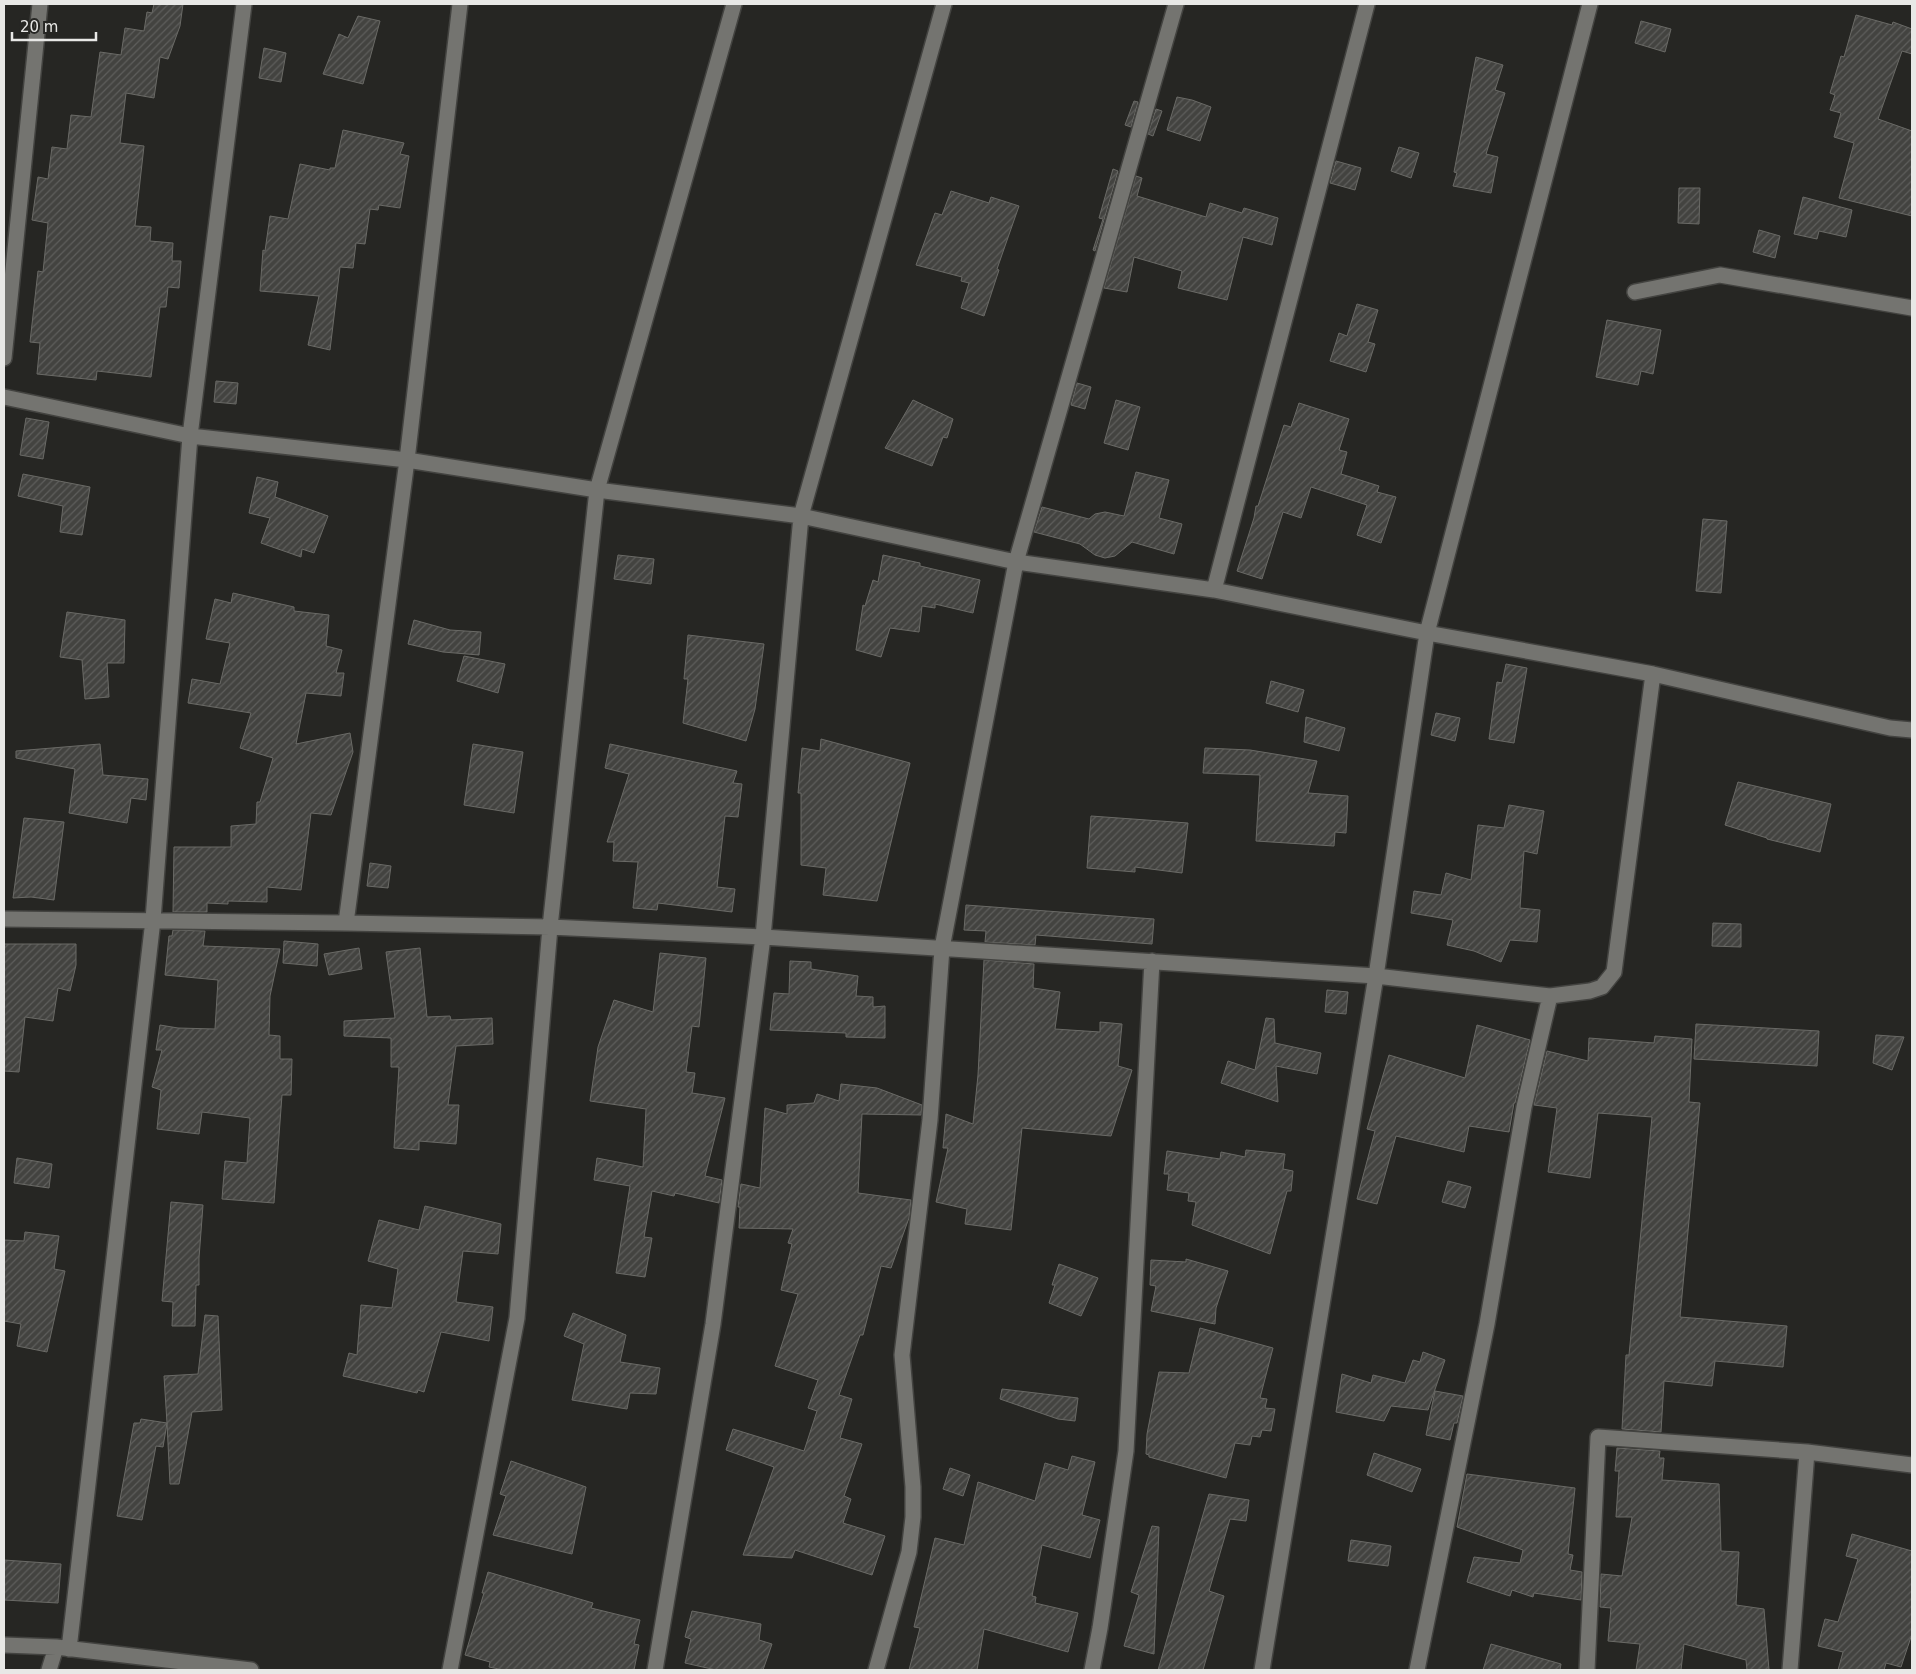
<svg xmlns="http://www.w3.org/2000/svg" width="1916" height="1674" viewBox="0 0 1916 1674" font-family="'DejaVu Sans',sans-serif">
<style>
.building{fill:url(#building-hatch);stroke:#6a6a66}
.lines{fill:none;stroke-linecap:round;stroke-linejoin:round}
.street-casing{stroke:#434340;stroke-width:18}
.street{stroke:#747470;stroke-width:15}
</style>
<defs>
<pattern id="building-hatch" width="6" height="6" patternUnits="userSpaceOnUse" patternTransform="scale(1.25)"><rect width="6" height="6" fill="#434340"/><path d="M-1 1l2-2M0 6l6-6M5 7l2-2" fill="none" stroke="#5e5e5c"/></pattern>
</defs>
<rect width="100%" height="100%" fill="#262623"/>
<path class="building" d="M 154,4 L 183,4 L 180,26 L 168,59 L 160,57 L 154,98 L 126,93 L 120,143 L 144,146 L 135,226 L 151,227 L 150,241 L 173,243 L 172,261 L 181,261 L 179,288 L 168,287 L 166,307 L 160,307 L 151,377 L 97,371 L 96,380 L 37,374 L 40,343 L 30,342 L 38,271 L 43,272 L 48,223 L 32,220 L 38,177 L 48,179 L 52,147 L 67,149 L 71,115 L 91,117 L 100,52 L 121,55 L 125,28 L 144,31 L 147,12 L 152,13 Z
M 1856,15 L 1892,25 L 1893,22 L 1912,29 L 1912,54 L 1902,51 L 1878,119 L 1912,131 L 1912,216 L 1839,198 L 1854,143 L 1834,137 L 1841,113 L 1830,110 L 1835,95 L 1830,93 L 1841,56 L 1844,57 Z
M 358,16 L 380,21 L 363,84 L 323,74 L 339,34 L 348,38 Z
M 1641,21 L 1671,29 L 1665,52 L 1635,43 Z
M 264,48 L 286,53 L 281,82 L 259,78 Z
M 1476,57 L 1503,65 L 1495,90 L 1505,93 L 1486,154 L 1498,157 L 1491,193 L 1453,186 L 1457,173 L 1454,172 Z
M 1177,97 L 1192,100 L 1211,107 L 1200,141 L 1167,130 Z
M 1134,101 L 1138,102 L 1131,127 L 1125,125 Z
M 1156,109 L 1162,111 L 1153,136 L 1148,134 Z
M 343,130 L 404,143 L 400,154 L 409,156 L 400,208 L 379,205 L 378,210 L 370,209 L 365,244 L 356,243 L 353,268 L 340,267 L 330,350 L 308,345 L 319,296 L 260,291 L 263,250 L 265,251 L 270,216 L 288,219 L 300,164 L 330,170 L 330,168 L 335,168 Z
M 1399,147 L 1419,153 L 1411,178 L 1391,171 Z
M 1336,161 L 1361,168 L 1355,190 L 1330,183 Z
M 1113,169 L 1118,171 L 1095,251 L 1093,250 L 1103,219 L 1099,218 Z
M 1136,176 L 1142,178 L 1137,196 L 1206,217 L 1210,203 L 1242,213 L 1244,208 L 1278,218 L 1272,245 L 1243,237 L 1227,300 L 1178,288 L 1182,271 L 1134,257 L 1127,292 L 1104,288 Z
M 1679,188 L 1700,188 L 1699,224 L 1678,223 Z
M 951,191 L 989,203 L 991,197 L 1019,206 L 997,269 L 999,270 L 984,316 L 961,308 L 969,283 L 961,281 L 962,277 L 916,265 L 935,213 L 942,215 Z
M 1803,197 L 1852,210 L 1846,237 L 1819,231 L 1817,239 L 1794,234 Z
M 1759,230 L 1780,236 L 1775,258 L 1753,252 Z
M 1357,304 L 1378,310 L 1368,342 L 1375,344 L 1366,372 L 1330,361 L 1339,333 L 1347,336 Z
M 1607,320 L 1661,330 L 1653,374 L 1641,371 L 1638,385 L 1596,377 Z
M 216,381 L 238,383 L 236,404 L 214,402 Z
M 1077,383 L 1091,387 L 1085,409 L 1071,405 Z
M 913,400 L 953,419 L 947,438 L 943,437 L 932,466 L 885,448 Z
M 1116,400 L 1140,407 L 1128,450 L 1104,443 Z
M 1299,403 L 1349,419 L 1339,450 L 1347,452 L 1341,474 L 1379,486 L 1377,492 L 1396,497 L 1381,543 L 1357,535 L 1367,505 L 1311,487 L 1301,518 L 1283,512 L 1262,579 L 1237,571 L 1254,518 L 1256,506 L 1258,506 L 1284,425 L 1291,427 Z
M 26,418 L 49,422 L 43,459 L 20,455 Z
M 1136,472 L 1169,480 L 1159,518 L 1182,524 L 1174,554 L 1132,542 L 1115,556 L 1105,558 L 1095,555 L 1080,544 L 1034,532 L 1042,507 L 1089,519 L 1095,514 L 1105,512 L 1124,516 Z
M 23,474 L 90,487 L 82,535 L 60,532 L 63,506 L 18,496 Z
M 257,477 L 278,482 L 275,497 L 328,516 L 314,553 L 302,549 L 301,557 L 261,543 L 270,518 L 249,513 Z
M 1703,519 L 1727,521 L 1721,593 L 1696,591 Z
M 618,555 L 654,559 L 651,584 L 614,579 Z
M 883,555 L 920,563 L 920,566 L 980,580 L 973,613 L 935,604 L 935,608 L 922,606 L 919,632 L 890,628 L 881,657 L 856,650 L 863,605 L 865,606 L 873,580 L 878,582 Z
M 233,593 L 294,607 L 294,611 L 329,615 L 326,646 L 342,650 L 336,673 L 344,673 L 341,696 L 306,693 L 296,744 L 350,733 L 353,752 L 331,815 L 311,813 L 301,890 L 267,887 L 267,902 L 228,901 L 228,904 L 207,903 L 207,912 L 173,912 L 174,847 L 231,847 L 231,826 L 256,824 L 257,802 L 260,802 L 273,758 L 240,748 L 251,713 L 188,703 L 192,679 L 220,684 L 230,643 L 206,639 L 215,599 L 231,603 Z
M 67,612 L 125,620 L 124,663 L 107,663 L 109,697 L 85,699 L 82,660 L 60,657 Z
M 414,620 L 450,630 L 481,632 L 479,655 L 443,652 L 408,644 Z
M 688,635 L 764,644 L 755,709 L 746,741 L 683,723 L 688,679 L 684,679 Z
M 464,656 L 505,664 L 498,693 L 457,681 Z
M 1506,664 L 1527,668 L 1514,743 L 1489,739 L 1497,682 L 1502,683 Z
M 1271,681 L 1304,690 L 1298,712 L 1266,703 Z
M 1436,713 L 1460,718 L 1455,741 L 1431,735 Z
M 1306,717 L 1345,728 L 1339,751 L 1304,742 Z
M 821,739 L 910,763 L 877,901 L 823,895 L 826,868 L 801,865 L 801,793 L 798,793 L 802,748 L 820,751 Z
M 100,744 L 103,775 L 148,779 L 146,800 L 131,798 L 127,823 L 69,813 L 75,769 L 16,758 L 16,751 Z
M 473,744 L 523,752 L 514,813 L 464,805 Z
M 610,744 L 737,771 L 733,783 L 742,784 L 738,817 L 725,816 L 717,887 L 735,889 L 732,912 L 658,903 L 657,910 L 633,908 L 638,862 L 613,861 L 614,842 L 607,842 L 629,774 L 605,768 Z
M 1205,748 L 1250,750 L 1317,761 L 1308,793 L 1348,796 L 1346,833 L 1335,832 L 1334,846 L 1256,841 L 1260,775 L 1203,773 Z
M 1738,782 L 1831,804 L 1820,852 L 1767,839 L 1767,838 L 1725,825 Z
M 1509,805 L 1544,811 L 1537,854 L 1524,851 L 1520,908 L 1540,910 L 1537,942 L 1510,940 L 1501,962 L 1474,951 L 1447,945 L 1453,920 L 1411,913 L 1414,891 L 1441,895 L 1446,873 L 1471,880 L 1478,825 L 1504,828 Z
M 1091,816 L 1188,823 L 1182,873 L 1135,867 L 1135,872 L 1087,868 Z
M 24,818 L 64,822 L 54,900 L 31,897 L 13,898 Z
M 370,863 L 391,866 L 388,888 L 367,886 Z
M 966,905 L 1154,919 L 1152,944 L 1036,935 L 1035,945 L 985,942 L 986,931 L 964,930 Z
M 1713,923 L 1741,924 L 1741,947 L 1712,946 Z
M 173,930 L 205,931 L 203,946 L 280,949 L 270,996 L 269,1035 L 280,1036 L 280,1059 L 292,1059 L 291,1095 L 282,1095 L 274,1203 L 222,1199 L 225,1161 L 247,1163 L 250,1118 L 202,1112 L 199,1134 L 157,1129 L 161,1090 L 152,1087 L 162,1050 L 156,1050 L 160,1025 L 178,1028 L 215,1029 L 218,980 L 165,975 L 169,936 L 172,936 Z
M 284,941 L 318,944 L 317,966 L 283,963 Z
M 4,944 L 76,944 L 76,965 L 70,991 L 58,988 L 53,1021 L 25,1017 L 19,1072 L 4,1071 Z
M 359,948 L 362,969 L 329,975 L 324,954 Z
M 420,948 L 427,1017 L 450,1016 L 451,1020 L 492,1018 L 493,1044 L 456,1046 L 448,1105 L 459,1105 L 456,1144 L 419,1141 L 419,1150 L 394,1148 L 399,1067 L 391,1067 L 391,1038 L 344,1036 L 344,1021 L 395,1018 L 386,952 Z
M 660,953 L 706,958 L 699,1027 L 692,1026 L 686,1072 L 695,1073 L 692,1093 L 725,1098 L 705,1176 L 722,1180 L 719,1203 L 675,1193 L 674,1196 L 652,1191 L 644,1237 L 652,1238 L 645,1277 L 616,1273 L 630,1186 L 594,1180 L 597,1158 L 643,1167 L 646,1109 L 590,1101 L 598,1047 L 614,1000 L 653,1012 Z
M 984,960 L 1034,964 L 1033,988 L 1060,992 L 1055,1029 L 1100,1032 L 1100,1022 L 1122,1024 L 1118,1066 L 1132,1070 L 1111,1136 L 1022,1128 L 1011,1230 L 965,1224 L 967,1209 L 936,1202 L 948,1148 L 943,1148 L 946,1114 L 973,1124 L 978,1075 Z
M 790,961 L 811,962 L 811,969 L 858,976 L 856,996 L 873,997 L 873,1007 L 885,1006 L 885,1038 L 846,1037 L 846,1033 L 770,1030 L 774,993 L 789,994 Z
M 1327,990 L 1348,992 L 1346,1014 L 1325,1012 Z
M 1266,1018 L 1274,1019 L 1275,1043 L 1321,1053 L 1317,1074 L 1276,1066 L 1278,1102 L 1221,1083 L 1228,1061 L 1255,1070 Z
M 1696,1024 L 1819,1031 L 1817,1066 L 1694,1059 Z
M 1477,1025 L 1530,1040 L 1515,1103 L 1514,1103 L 1509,1132 L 1469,1126 L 1464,1152 L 1396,1136 L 1377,1204 L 1357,1199 L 1375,1131 L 1367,1129 L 1389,1055 L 1465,1078 Z
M 1876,1035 L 1904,1037 L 1892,1070 L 1873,1063 Z
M 1655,1036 L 1692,1039 L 1689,1102 L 1700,1103 L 1680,1317 L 1787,1326 L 1783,1367 L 1715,1361 L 1712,1386 L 1664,1381 L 1661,1432 L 1622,1429 L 1626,1355 L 1629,1355 L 1652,1117 L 1598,1113 L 1590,1178 L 1548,1172 L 1557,1108 L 1534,1105 L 1547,1051 L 1588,1061 L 1589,1038 L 1654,1043 Z
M 841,1084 L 877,1088 L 922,1105 L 921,1115 L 862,1114 L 858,1193 L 911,1200 L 909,1218 L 891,1268 L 881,1266 L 863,1335 L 860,1335 L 839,1395 L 852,1399 L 840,1438 L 862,1444 L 844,1496 L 851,1499 L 843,1523 L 885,1536 L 872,1575 L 795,1550 L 792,1558 L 743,1555 L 774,1467 L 726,1450 L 733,1429 L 804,1451 L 817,1411 L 808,1408 L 818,1380 L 775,1366 L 798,1294 L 781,1290 L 792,1244 L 788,1243 L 793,1229 L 739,1228 L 740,1207 L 738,1207 L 741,1184 L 760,1188 L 765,1108 L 787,1114 L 787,1105 L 814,1103 L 817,1094 L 839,1101 Z
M 1246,1150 L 1285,1154 L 1283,1169 L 1293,1171 L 1291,1191 L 1287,1191 L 1270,1254 L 1192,1225 L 1196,1202 L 1188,1201 L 1189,1193 L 1167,1190 L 1169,1174 L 1164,1174 L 1167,1151 L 1220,1159 L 1221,1152 L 1245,1157 Z
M 17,1158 L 52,1164 L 49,1188 L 14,1183 Z
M 1448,1181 L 1471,1187 L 1465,1208 L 1442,1202 Z
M 171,1202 L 203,1205 L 199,1258 L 199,1285 L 196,1285 L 195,1326 L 172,1326 L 173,1302 L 162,1301 Z
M 425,1206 L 501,1224 L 498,1254 L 463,1251 L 456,1302 L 493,1307 L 489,1341 L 441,1332 L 424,1392 L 418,1390 L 417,1393 L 343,1376 L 349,1353 L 357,1355 L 361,1305 L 392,1308 L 398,1269 L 368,1261 L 379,1220 L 419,1230 Z
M 25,1232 L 59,1236 L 54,1269 L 65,1271 L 47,1352 L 17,1346 L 21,1324 L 4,1321 L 4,1240 L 24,1241 Z
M 1186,1259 L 1228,1271 L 1216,1308 L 1215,1324 L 1151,1311 L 1156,1286 L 1150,1285 L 1151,1260 L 1186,1262 Z
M 1059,1264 L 1098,1278 L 1081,1316 L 1049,1303 L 1055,1285 L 1052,1285 Z
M 573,1313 L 626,1335 L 620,1362 L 660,1368 L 656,1394 L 630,1393 L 627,1409 L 572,1400 L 584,1344 L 564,1336 Z
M 205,1315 L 218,1316 L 222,1410 L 192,1412 L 179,1484 L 170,1484 L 167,1423 L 163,1447 L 156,1446 L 142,1520 L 117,1516 L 134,1423 L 140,1423 L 141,1419 L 167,1423 L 164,1376 L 198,1374 Z
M 1200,1328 L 1273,1348 L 1260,1398 L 1267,1399 L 1265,1408 L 1275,1409 L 1271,1431 L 1262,1430 L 1260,1437 L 1252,1436 L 1250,1445 L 1235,1443 L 1226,1478 L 1149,1457 L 1149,1455 L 1146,1454 L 1147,1434 L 1159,1372 L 1189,1373 Z
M 1423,1352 L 1445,1360 L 1428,1410 L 1391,1406 L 1384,1421 L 1336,1412 L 1342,1374 L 1371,1383 L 1373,1375 L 1405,1383 L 1413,1360 L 1420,1362 Z
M 1002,1389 L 1078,1398 L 1075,1421 L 1058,1419 L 1000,1399 Z
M 1435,1391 L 1463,1396 L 1457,1423 L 1454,1423 L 1450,1440 L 1426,1435 Z
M 1617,1448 L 1660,1451 L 1659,1458 L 1664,1458 L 1662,1480 L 1719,1484 L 1721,1551 L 1739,1552 L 1736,1605 L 1764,1609 L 1769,1670 L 1747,1670 L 1746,1660 L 1684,1644 L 1681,1670 L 1636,1670 L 1640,1644 L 1608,1641 L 1611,1608 L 1600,1607 L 1601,1574 L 1622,1576 L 1632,1517 L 1616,1517 L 1619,1471 L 1615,1471 Z
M 1374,1453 L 1421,1469 L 1412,1492 L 1367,1475 Z
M 1072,1456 L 1095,1462 L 1082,1515 L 1100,1520 L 1090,1558 L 1042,1545 L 1032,1596 L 1036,1597 L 1035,1603 L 1078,1613 L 1068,1652 L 984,1629 L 977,1670 L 909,1670 L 920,1628 L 914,1627 L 935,1538 L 964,1545 L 978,1482 L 1035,1501 L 1045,1463 L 1068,1470 Z
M 511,1461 L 586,1487 L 572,1554 L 493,1535 L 506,1496 L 500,1494 Z
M 950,1468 L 970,1475 L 963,1496 L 943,1489 Z
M 1467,1474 L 1575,1488 L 1568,1554 L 1573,1555 L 1570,1570 L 1582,1572 L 1581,1600 L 1534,1593 L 1533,1597 L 1512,1590 L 1510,1596 L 1467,1582 L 1474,1557 L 1520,1563 L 1523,1550 L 1457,1527 Z
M 1209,1494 L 1249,1500 L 1246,1521 L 1230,1519 L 1209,1591 L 1224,1596 L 1203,1670 L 1158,1670 Z
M 1152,1526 L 1159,1527 L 1154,1654 L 1124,1646 L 1139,1595 L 1131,1592 Z
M 1852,1534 L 1912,1551 L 1912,1634 L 1901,1667 L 1886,1663 L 1884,1670 L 1838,1670 L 1843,1652 L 1818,1646 L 1825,1619 L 1838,1622 L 1858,1559 L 1846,1556 Z
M 1351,1540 L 1391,1546 L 1388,1566 L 1348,1561 Z
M 4,1560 L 61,1564 L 58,1603 L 4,1600 Z
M 488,1572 L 593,1603 L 591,1608 L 640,1620 L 634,1644 L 639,1645 L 634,1670 L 504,1670 L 489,1667 L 490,1662 L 465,1655 L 484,1593 L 482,1593 Z
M 692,1611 L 761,1624 L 759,1640 L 772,1644 L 763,1670 L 716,1670 L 685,1663 L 691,1639 L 685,1637 Z
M 1491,1644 L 1561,1664 L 1560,1670 L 1483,1670 Z"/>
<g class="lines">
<g class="street-casing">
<path id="street" d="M 1367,4 L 1214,590 L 1427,633 L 1653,674 L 1890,728 L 1912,730
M 1635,292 L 1720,275 L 1912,308
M 4,358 L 40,4
M 4,397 L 190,436 L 407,460 L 597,490 L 801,516 L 1016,562 L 1214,590
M 4,919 L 346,923 L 550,927 L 763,937 L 1376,976 L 1550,996 L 1590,991 L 1602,987 L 1614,972 L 1653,674
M 346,923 L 407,460 L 460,4
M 4,1645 L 56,1647 L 251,1670
M 69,1649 L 153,920 L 190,436 L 244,4
M 49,1670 L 56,1647
M 450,1670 L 517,1318 L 550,927 L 597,490 L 734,4
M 655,1670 L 713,1324 L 763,937 L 801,516 L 944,4
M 876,1670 L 909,1552 L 913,1517 L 913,1487 L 902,1355 L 930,1120 L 942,948 L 1016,562 L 1176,4
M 1092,1670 L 1100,1628 L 1126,1451 L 1152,961
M 1262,1670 L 1376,976 L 1427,633 L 1590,4
M 1417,1670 L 1487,1324 L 1524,1107 L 1550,996
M 1587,1670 L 1598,1437 L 1807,1452 L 1912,1465
M 1790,1670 L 1807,1452"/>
</g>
<use href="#street" class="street"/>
</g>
<rect width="1916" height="1674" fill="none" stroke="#e8e8e6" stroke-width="10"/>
<path d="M12 32v8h84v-8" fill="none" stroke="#e8e8e6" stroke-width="2.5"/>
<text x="20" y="32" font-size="15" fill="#e8e8e6" stroke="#262623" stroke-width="4" paint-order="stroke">20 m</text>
</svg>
